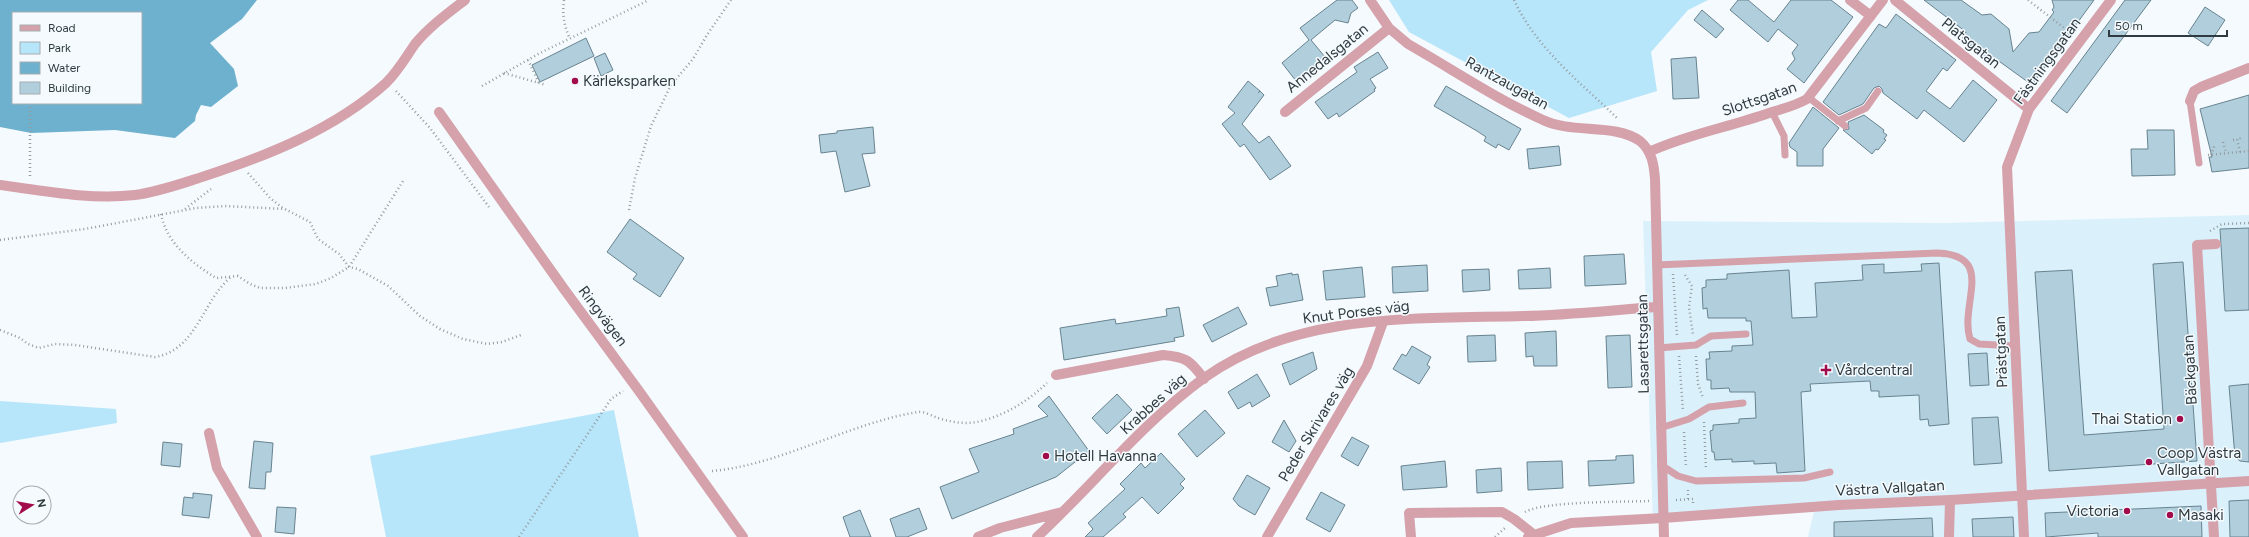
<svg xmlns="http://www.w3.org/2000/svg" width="2249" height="537" viewBox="0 0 2249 537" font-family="Figtree,sans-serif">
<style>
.built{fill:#daf1fc}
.green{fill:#b7e5fa}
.water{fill:#6eb1ce;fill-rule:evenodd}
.building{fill:#b0cedc;stroke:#688390}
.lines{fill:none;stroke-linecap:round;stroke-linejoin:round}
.path{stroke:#949da1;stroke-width:2.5;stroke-dasharray:1 3;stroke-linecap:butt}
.service{stroke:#d5a1ab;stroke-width:7}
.pedestrian{stroke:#d5a1ab;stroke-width:10}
.minor{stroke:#d5a1ab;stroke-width:10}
.tertiary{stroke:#d5a1ab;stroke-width:10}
.poi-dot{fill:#a20b4b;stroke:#f4fafd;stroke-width:1.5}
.labels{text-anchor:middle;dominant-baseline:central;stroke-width:3;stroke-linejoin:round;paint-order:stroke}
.street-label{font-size:15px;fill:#2f3b40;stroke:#f4fafd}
.poi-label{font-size:15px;fill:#2f3b40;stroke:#f4fafd;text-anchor:start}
</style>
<rect width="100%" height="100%" fill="#f4fafd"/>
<path class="built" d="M 2249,215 L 2249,537 L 1808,537 L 1814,511 L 1653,523 L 1643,221 L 1944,223 Z"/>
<path class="green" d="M 1389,0 L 1708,0 L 1688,10 L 1651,52 L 1657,91 L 1569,118 L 1409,32 Z
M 0,401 L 116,409 L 117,423 L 0,443 Z
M 614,410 L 639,537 L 386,537 L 370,456 Z"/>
<path class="water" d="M 0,0 L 257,0 L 242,19 L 210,43 L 234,69 L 238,86 L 211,107 L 201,105 L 196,115 L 195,121 L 175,138 L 115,130 L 31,133 L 0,127 ZM 13,13 L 141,13 L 141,103 L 13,103 Z"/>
<path class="building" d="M 1337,0 L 1352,0 L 1358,8 L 1351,13 L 1348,23 L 1335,20 L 1311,40 L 1325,57 L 1296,81 L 1282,63 L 1309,40 L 1300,28 Z
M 1738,0 L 1748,0 L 1774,22 L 1791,0 L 1831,0 L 1853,17 L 1804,83 L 1787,69 L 1795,59 L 1792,53 L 1798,45 L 1778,29 L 1768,42 L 1730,10 Z
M 1924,0 L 1961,0 L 1982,15 L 1991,14 L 2009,29 L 2013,52 L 2029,33 L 2039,32 L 2054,12 L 2052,10 L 2054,7 L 2052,0 L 2094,0 L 2032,85 L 1996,59 L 1993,63 L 1962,39 L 1966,32 Z
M 2125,0 L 2151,0 L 2067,113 L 2051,101 Z
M 2205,7 L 2225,20 L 2208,46 L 2188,33 Z
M 1702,10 L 1724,29 L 1716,38 L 1694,20 Z
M 1896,14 L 1956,60 L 1947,71 L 1943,68 L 1926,91 L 1950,109 L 1973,80 L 1997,100 L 1964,142 L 1924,110 L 1917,119 L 1883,93 L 1882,89 L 1879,86 L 1874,88 L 1863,104 L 1839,115 L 1823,102 L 1879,24 L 1886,28 Z
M 586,38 L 594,56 L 540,82 L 532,65 Z
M 1378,52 L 1388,68 L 1370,79 L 1376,88 L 1374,89 L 1375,91 L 1339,117 L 1337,113 L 1328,119 L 1315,102 L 1357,72 L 1354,67 Z
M 605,53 L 613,70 L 601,76 L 594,58 Z
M 1696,57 L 1699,98 L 1673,99 L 1671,59 Z
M 1248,81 L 1260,91 L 1258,93 L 1260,91 L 1264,95 L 1242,124 L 1259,143 L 1269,136 L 1291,166 L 1270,180 L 1244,144 L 1240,147 L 1222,124 L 1235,113 L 1228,107 Z
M 1446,86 L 1521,129 L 1509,150 L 1498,144 L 1496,148 L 1484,141 L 1486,137 L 1477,131 L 1434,106 Z
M 2249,95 L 2249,168 L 2212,172 L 2209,157 L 2212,157 L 2200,109 Z
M 1813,107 L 1839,128 L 1823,149 L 1823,166 L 1797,166 L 1797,152 L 1790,147 L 1789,143 Z
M 1864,115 L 1884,130 L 1883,132 L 1887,135 L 1884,139 L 1886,140 L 1878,150 L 1876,149 L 1872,154 L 1843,130 L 1849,129 L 1848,122 Z
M 873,127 L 875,153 L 862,154 L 870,186 L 845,192 L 836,151 L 821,153 L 819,135 L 837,133 L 837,131 Z
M 2147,130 L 2174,130 L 2175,175 L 2132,176 L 2131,149 L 2148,149 Z
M 1559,146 L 1561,165 L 1529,169 L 1527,149 Z
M 630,219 L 684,258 L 660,297 L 633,279 L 637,274 L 607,252 Z
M 2249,228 L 2249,310 L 2225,311 L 2220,229 Z
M 1624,254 L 1626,284 L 1585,286 L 1584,256 Z
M 2183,262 L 2197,461 L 2049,471 L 2035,272 L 2072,270 L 2084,435 L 2164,429 L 2153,264 Z
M 1939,263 L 1949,424 L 1929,426 L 1928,419 L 1920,420 L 1919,395 L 1879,397 L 1879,391 L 1871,391 L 1870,381 L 1810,384 L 1811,391 L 1801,392 L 1805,471 L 1777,473 L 1776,463 L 1754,464 L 1754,461 L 1732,462 L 1732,459 L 1715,460 L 1714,452 L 1712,452 L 1710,431 L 1713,430 L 1713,425 L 1739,423 L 1739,419 L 1756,418 L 1755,392 L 1730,392 L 1729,388 L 1711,389 L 1711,380 L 1707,380 L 1706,359 L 1710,359 L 1709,352 L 1732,351 L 1732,346 L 1753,345 L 1751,321 L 1746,321 L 1746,318 L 1708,318 L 1707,308 L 1703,309 L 1702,288 L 1706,287 L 1706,280 L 1727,279 L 1727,274 L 1789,270 L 1792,318 L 1817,317 L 1815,283 L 1863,280 L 1862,265 L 1884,264 L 1884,273 L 1922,271 L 1921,264 Z
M 1427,265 L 1428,291 L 1393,293 L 1392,267 Z
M 1362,267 L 1365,297 L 1326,300 L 1323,271 Z
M 1550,268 L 1551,288 L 1519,289 L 1518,270 Z
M 1489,269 L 1490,290 L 1463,292 L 1462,270 Z
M 1292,273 L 1292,275 L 1298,274 L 1303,300 L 1270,306 L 1266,288 L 1278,286 L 1276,276 Z
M 1179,307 L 1184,336 L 1174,338 L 1175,341 L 1064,360 L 1060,328 L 1115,319 L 1116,324 L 1167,316 L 1166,309 Z
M 1238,307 L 1247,324 L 1212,342 L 1203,325 Z
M 1556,331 L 1557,366 L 1534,366 L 1533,356 L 1526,357 L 1525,333 Z
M 1495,335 L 1496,361 L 1468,362 L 1467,336 Z
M 1630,335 L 1632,387 L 1608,388 L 1606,336 Z
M 1412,346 L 1431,357 L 1427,365 L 1430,367 L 1419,384 L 1393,369 L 1402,354 L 1406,356 Z
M 1313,352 L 1317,369 L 1290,385 L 1282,364 Z
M 1987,353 L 1989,385 L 1970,386 L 1968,354 Z
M 1257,374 L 1270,396 L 1252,407 L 1250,402 L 1238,409 L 1228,392 Z
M 2249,384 L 2249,462 L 2240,461 L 2235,457 L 2229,386 Z
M 1117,394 L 1132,410 L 1107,434 L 1092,418 Z
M 1049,396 L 1089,451 L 1056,477 L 952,519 L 940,487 L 979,472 L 969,449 L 1014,434 L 1013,429 L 1048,416 L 1038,406 Z
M 1205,410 L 1225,433 L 1197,457 L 1178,434 Z
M 1998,417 L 2002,463 L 1974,465 L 1972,418 Z
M 1284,420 L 1296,441 L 1289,452 L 1272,442 Z
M 1352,437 L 1369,446 L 1358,466 L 1341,456 Z
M 254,441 L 273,443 L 271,472 L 266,472 L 265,489 L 249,488 Z
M 163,442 L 182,444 L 180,467 L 161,465 Z
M 1161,453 L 1185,479 L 1180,484 L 1184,488 L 1158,514 L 1142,497 L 1123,514 L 1126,517 L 1103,537 L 1085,537 L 1093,529 L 1088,523 L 1125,489 L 1120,484 L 1141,463 L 1145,468 Z
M 1633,455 L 1634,483 L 1589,486 L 1588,461 L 1616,460 L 1616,456 Z
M 1445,461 L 1447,487 L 1403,490 L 1401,466 Z
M 1562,461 L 1563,488 L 1528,490 L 1527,462 Z
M 1501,468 L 1502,491 L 1477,493 L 1476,470 Z
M 1247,475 L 1270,488 L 1255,515 L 1239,506 L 1233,499 Z
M 1321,492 L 1345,505 L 1330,532 L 1306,519 Z
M 193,493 L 212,495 L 209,518 L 182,515 L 184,497 L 193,498 Z
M 2249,500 L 2249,537 L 2230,537 L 2229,501 Z
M 2201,506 L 2202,537 L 2098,537 L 2098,533 L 2046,537 L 2045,513 Z
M 277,507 L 296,508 L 294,534 L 275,532 Z
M 919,508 L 927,529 L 907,537 L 896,537 L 890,519 Z
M 860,510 L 871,537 L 850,537 L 843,517 Z
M 2013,517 L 2014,537 L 1973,537 L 1972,519 Z
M 1932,518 L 1933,537 L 1834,537 L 1834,522 Z"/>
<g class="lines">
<path class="path" d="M 564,0 C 562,14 564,26 570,39
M 1514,0 C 1536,48 1581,83 1618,119
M 2028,0 L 2072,34
M 528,60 L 539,83
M 504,73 L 546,85
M 482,86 L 540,53 L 649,0
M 396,91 L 430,128 L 489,207
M 30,103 L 30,176
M 2233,140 L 2237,139
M 2223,142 L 2226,153
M 2240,152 L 2237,139 L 2241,138
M 2208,155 L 2249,151
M 2211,155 L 2215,144
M 248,173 L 270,198 L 284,209
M 185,209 L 211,189
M 629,210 L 635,178 L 651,126 L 671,85 L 693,59 L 707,35 L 731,0
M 161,214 C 167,244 192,263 216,278 L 238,276 L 250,284 L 260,288 L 285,288 L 316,284 L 331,278 L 349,267 L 403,181
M 2210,231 L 2222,224 L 2249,223
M 0,240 L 85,229 L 196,208 L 225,206 L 285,209 L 310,222 L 318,239 L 339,254 L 349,267 L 358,269 L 388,286 L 420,316 L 440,329 L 463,339 L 487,344 L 502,342 L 521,335
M 1673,274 L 1677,335
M 1685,275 L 1692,286 L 1689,307 L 1693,335
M 0,330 L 20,338 L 28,344 L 39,348 L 55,344 L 75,345 L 155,357 C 197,350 202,301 231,277
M 1679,356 L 1683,411
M 1696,356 L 1698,384 L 1703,398
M 1704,422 L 1706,470
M 1684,432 L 1686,467
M 712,471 C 781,465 849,423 918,412 C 924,411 932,416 938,418 C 954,423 969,425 985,420 C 1009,413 1029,400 1047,383
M 1688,490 L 1688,499
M 1676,500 L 1693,499 L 1693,504
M 1525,512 C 1544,501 1624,502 1651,501
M 519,537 L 611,399 L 623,391
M 1495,537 L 1505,528"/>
<path class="service" d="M 1808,97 L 1845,126
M 2190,101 L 2199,163
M 1772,112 L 1784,136 L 1785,155
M 1838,121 L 1866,108 L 1878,91
M 1656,265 L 1937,253 C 1997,255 1959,304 1970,339 L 1979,344 L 2015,346
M 1658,348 L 1696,345 L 1711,336 L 1746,334
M 1660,428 L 1689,419 L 1709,407 L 1743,403
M 1661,465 L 1678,476 L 1696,481 L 1804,478 L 1830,472"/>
<path class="pedestrian" d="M 0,185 C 44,191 91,200 135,195 C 158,192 180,184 202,177 C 267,156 335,129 386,83 C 398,71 406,57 415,44 C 429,27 448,13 465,0"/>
<path class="minor" d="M 1370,0 L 1389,28 L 1408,44 C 1452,69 1498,100 1543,120 C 1572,134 1615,123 1640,141 C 1652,151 1654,165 1655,179 L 1664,537
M 1850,0 L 1871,16
M 1895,0 L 2029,109
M 2190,101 L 2194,91 L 2201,87 L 2249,68
M 1285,112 L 1389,28
M 1649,152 C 1688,134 1730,127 1769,113 C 1782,109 1795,106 1807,99 L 1883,0
M 1056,375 L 1163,355 C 1186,357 1190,360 1204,379
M 209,433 L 217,468 L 257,537
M 1663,518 L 1839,505 L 1950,500 L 2249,481
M 978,537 L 1000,528 L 1062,512
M 1037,537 C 1093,485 1142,423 1204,378 C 1296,312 1416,319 1524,316 C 1568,315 1613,310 1657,307
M 1267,537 L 1367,366 L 1383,322
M 1411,537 L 1409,513 L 1502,512 L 1514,519 L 1533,534
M 1949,537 L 1950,500
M 2024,537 L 2007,167 L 2029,109 L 2111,0
M 2214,537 L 2197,245 L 2216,244"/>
<path class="tertiary" d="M 439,112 L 564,289 L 639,391 L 743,537
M 1528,537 L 1571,523 L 1663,518"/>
</g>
<g class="poi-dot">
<circle cx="575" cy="81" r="4"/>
<path d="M1824 364h4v4h4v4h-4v4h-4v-4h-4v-4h4z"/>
<circle cx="2180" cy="419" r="4"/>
<circle cx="1046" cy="456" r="4"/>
<circle cx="2149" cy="462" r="4"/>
<circle cx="2127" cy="511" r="4"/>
<circle cx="2170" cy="515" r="4"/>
</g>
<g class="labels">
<g class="street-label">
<text transform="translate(1971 43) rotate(39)">Platsgatan</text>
<text transform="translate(1327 58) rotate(-39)">Annedalsgatan</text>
<text transform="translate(2047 61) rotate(-54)">Fästningsgatan</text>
<text transform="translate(1507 83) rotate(29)">Rantzaugatan</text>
<text transform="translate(1759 99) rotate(-19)">Slottsgatan</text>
<text transform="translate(1356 312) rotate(-7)">Knut Porses väg</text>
<text transform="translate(603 316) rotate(53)">Ringvägen</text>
<text transform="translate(1643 344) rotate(-91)">Lasarettsgatan</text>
<text transform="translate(2001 352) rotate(-92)">Prästgatan</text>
<text transform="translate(2190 370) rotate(-93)">Bäckgatan</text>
<text transform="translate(1153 404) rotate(-42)">Krabbes väg</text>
<text transform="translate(1316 424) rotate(-59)">Peder Skrivares väg</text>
<text transform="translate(1890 488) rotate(-3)">Västra Vallgatan</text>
</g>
<g class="poi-label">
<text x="583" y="81">Kärleksparken</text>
<text x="1835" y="370">Vårdcentral</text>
<text x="2172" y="419" text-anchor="end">Thai Station</text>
<text x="2157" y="453">Coop Västra<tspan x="2157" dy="17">Vallgatan</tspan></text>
<text x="1054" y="456">Hotell Havanna</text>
<text x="2119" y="511" text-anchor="end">Victoria</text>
<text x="2178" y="515">Masaki</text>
</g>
</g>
<rect x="12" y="12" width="130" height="92" fill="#f4fafd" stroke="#a5aeb1"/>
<rect x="20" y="25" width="20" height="6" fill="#d5a1ab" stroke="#a5aeb1"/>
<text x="48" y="32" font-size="12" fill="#2f3b40">Road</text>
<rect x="20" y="42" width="20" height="12" fill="#b7e5fa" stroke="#a5aeb1"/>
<text x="48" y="52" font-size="12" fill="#2f3b40">Park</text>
<rect x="20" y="62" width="20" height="12" fill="#6eb1ce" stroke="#a5aeb1"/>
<text x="48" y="72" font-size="12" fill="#2f3b40">Water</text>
<rect x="20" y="82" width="20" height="12" fill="#b0cedc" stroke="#a5aeb1"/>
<text x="48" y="92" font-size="12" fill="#2f3b40">Building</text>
<g transform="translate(32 505) rotate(79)"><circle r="19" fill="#f4fafd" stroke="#a5aeb1"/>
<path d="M0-3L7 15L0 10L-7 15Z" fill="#a20b4b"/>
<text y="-6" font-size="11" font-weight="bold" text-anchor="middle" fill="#2f3b40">N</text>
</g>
<path d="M2109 30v6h118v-6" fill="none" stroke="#2f3b40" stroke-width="2"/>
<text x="2115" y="30" font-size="12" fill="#2f3b40" stroke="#f4fafd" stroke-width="3" paint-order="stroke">50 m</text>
</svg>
